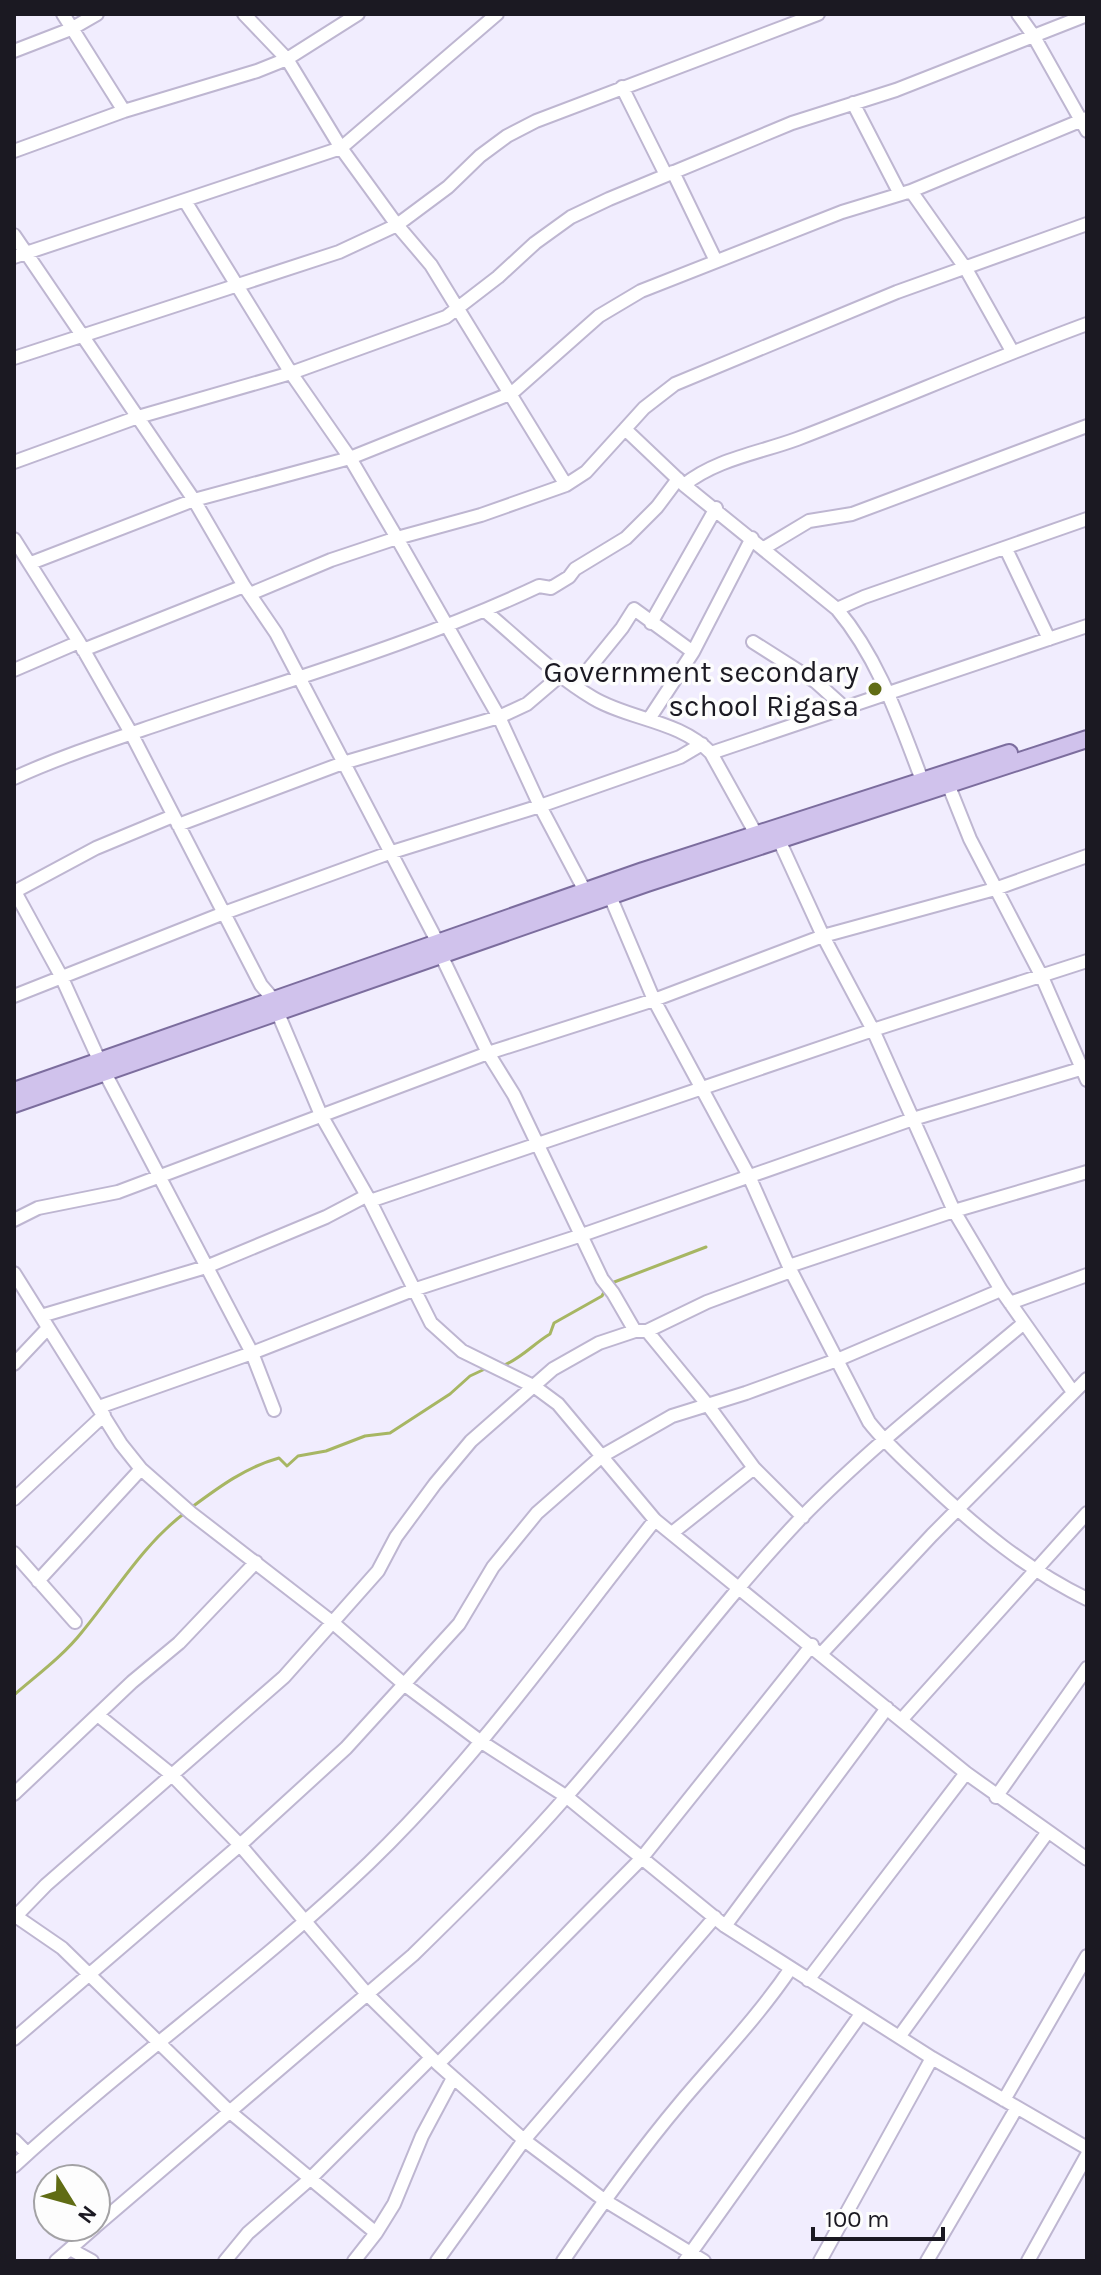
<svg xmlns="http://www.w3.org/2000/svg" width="1101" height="2275" viewBox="0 0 1101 2275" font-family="Karla,sans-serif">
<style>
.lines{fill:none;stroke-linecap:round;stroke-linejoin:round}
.stream{stroke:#a7b663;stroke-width:3}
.minor-casing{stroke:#beb6d1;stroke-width:16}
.major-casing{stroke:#7c6d9e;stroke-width:20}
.minor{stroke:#fff;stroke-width:12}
.major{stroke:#d0c2ec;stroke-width:16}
.poi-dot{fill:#606c14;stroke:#fdfdfd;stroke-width:3}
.labels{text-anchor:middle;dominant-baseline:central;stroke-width:7;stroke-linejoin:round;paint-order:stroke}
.poi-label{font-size:30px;fill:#1b1922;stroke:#fdfdfd;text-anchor:end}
</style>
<rect width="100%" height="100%" fill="#f1edfe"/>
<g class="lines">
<path class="stream" d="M 609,1284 L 706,1247
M 502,1366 C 521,1359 533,1344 550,1334 L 554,1323 L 602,1296 L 605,1290
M 192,1507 C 219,1487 246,1467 279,1458 L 287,1466 L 298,1456 L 326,1451 L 365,1436 L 390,1433 L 450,1394 L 470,1376 L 487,1368
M 14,1695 C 37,1675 63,1656 82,1632 C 116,1591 143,1544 186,1512"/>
<g class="minor-casing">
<path id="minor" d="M 63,14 L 124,111
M 244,14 L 287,59 L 341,148 L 397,225 L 431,265 L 566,485
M 1018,14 L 1033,35 L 1087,131
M 14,51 L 71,29 L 97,14
M 622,87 L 666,175
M 853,103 L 900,194
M 14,151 L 124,111 L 257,71 L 287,59 L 358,14
M 673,172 L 716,261
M 911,191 L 966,269 L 1012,351
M 185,201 L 291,373 L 350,458 L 397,538 L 499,717 L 540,806 L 585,891
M 14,235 L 194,500 L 244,586 L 276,633 L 438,943
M 14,257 L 341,148 L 497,14
M 14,358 L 339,252 L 397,225 L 448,187 L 480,156 L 507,136 L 536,121 L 818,14
M 625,429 L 684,485 L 837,609 C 879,659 899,720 922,780
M 14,462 L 138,417 L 291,373 L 446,317 L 498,277 L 535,243 L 571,217 L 609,199 L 792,123 L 896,90 L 1087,15
M 684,485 C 716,459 759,453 797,439 C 894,402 989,360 1087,324
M 14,539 L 79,642 L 131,733 L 261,985 L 273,999
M 764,548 L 809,521 L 852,514 L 1087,426
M 1006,549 L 1049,639
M 31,563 L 194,500 L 350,458 L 512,393 L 599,316 L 641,291 L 842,212 L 911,191 L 1087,118
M 250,594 L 331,560 L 397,538 L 481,515 L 566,485 L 586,472 L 644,408 L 675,384 L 897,292 L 1087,224
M 837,609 L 864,597 L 1087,519
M 485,611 C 520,640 554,675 593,698 C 630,720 679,720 711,753 L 756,834
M 651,623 L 716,508
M 753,642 L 816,682 L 846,709
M 83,650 L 244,586
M 14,670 L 79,642
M 575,686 L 622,628 L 634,609 L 693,652
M 649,719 L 693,652 L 752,538
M 711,753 L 1087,626
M 14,778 C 62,756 112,740 162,723 C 288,680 418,643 539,586 L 551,588 L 569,577 L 575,569 L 626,538 L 657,507 L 678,479
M 948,784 L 970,839 L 1042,977 L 1087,1080
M 178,825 L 343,763 L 499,717 L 527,704 L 561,675
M 779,840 L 823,936 L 873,1030 L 954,1211 L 1001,1290 L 1073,1392
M 14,890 L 61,976 L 105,1073 L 252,1353 L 274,1410
M 14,892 L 96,848 L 173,816
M 610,896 L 654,1000 L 749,1176 L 791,1271 L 869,1422 C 887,1445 908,1463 929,1483 C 977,1528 1027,1570 1087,1599
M 441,955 L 488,1053 L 514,1095 L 602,1279 L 613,1293 L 635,1331
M 14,996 L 224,913 L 389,853 L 540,806 L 680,757 L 702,744
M 277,1011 L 321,1115 L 370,1201 L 431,1323 L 462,1351 L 535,1387 L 558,1404 L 655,1520 L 966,1773 L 1087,1859
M 370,1201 L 873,1030 L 1087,961
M 14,1220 L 38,1208 L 118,1192 L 488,1053 L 654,1000 L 823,936 L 995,889 L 1087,856
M 789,1266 L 954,1211 L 1087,1172
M 14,1273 L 121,1444 L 141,1469 L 191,1513 L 332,1622 L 405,1685 L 480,1741 L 567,1797 L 725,1926 L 932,2058 L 1087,2148
M 1010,1303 L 1087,1275
M 41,1316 L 206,1267 L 326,1217 L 366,1196
M 647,1331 L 707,1404 L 754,1468 L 803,1517
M 14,1364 L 48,1328
M 99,1407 L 252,1353 L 413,1290 L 582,1235 L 913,1119 L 1087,1067
M 14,1499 L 104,1415
M 672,1533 L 754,1468
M 14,1553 L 75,1622
M 38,1581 L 141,1469
M 821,1654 L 932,1535 L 1087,1379
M 99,1716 L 172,1775 L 240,1845 L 367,1994 L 438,2064 L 524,2140 L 604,2200 L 704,2261
M 902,1719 L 1087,1513
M 14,1794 L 132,1682 L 179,1643 L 256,1562
M 996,1797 L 1087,1668
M 14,1915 L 62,1948 L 230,2112 L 376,2233
M 14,1918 L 46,1885 L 284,1677 L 378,1571 L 396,1537 L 435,1484 L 471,1441 L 553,1369 L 599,1343 L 635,1331 L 647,1331 L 707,1302 L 791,1271
M 725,1926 L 887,1708
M 808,1980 L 966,1773
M 899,2037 L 1047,1833
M 14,2039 L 240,1845 L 346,1748 L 459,1624 L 493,1567 L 537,1513 L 602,1456 L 672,1416 L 746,1393 L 837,1360 L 1001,1290
M 438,2064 L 641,1859 L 812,1645
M 1004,2100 L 1087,1956
M 14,2140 L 27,2153
M 14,2166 C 128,2061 256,1971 369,1863 C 476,1760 563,1636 655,1520
M 96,2226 L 413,1955 C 465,1904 517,1853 565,1798 C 646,1707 716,1608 800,1519 C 869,1448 949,1386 1024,1323
M 70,2249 L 92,2261
M 56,2261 L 95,2227
M 225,2261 L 248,2233 L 310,2179 L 431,2058
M 354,2261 L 376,2233 L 394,2204 L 422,2136 L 453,2078
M 437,2261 L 524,2140 L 715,1917
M 563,2261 C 600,2206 639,2152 681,2102 C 718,2058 758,2017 791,1968
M 685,2261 L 861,2014
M 820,2261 L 932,2058
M 927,2261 L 1016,2109
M 1028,2261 L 1087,2155"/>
</g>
<g class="major-casing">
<path id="major" d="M 14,1091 L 643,871 L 1009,753
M 14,1104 L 647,883 L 1087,739"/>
</g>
<use href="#minor" class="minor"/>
<use href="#major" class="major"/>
</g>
<circle class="poi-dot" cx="875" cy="689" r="8"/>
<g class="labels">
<g class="poi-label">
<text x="859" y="672">Government secondary<tspan x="859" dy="34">school Rigasa</tspan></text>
</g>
</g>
<rect width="1101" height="2275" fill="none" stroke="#1b1922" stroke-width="32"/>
<g transform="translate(72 2203) rotate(127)"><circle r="38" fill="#fdfdfd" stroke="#a3a2a5" stroke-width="2"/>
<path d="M0-6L14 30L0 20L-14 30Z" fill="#606c14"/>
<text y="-12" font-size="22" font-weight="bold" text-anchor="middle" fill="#1b1922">N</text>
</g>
<path d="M813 2227v12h130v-12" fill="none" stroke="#1b1922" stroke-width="4"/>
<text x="825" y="2227" font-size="24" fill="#1b1922" stroke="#fdfdfd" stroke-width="6" paint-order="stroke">100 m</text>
</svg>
